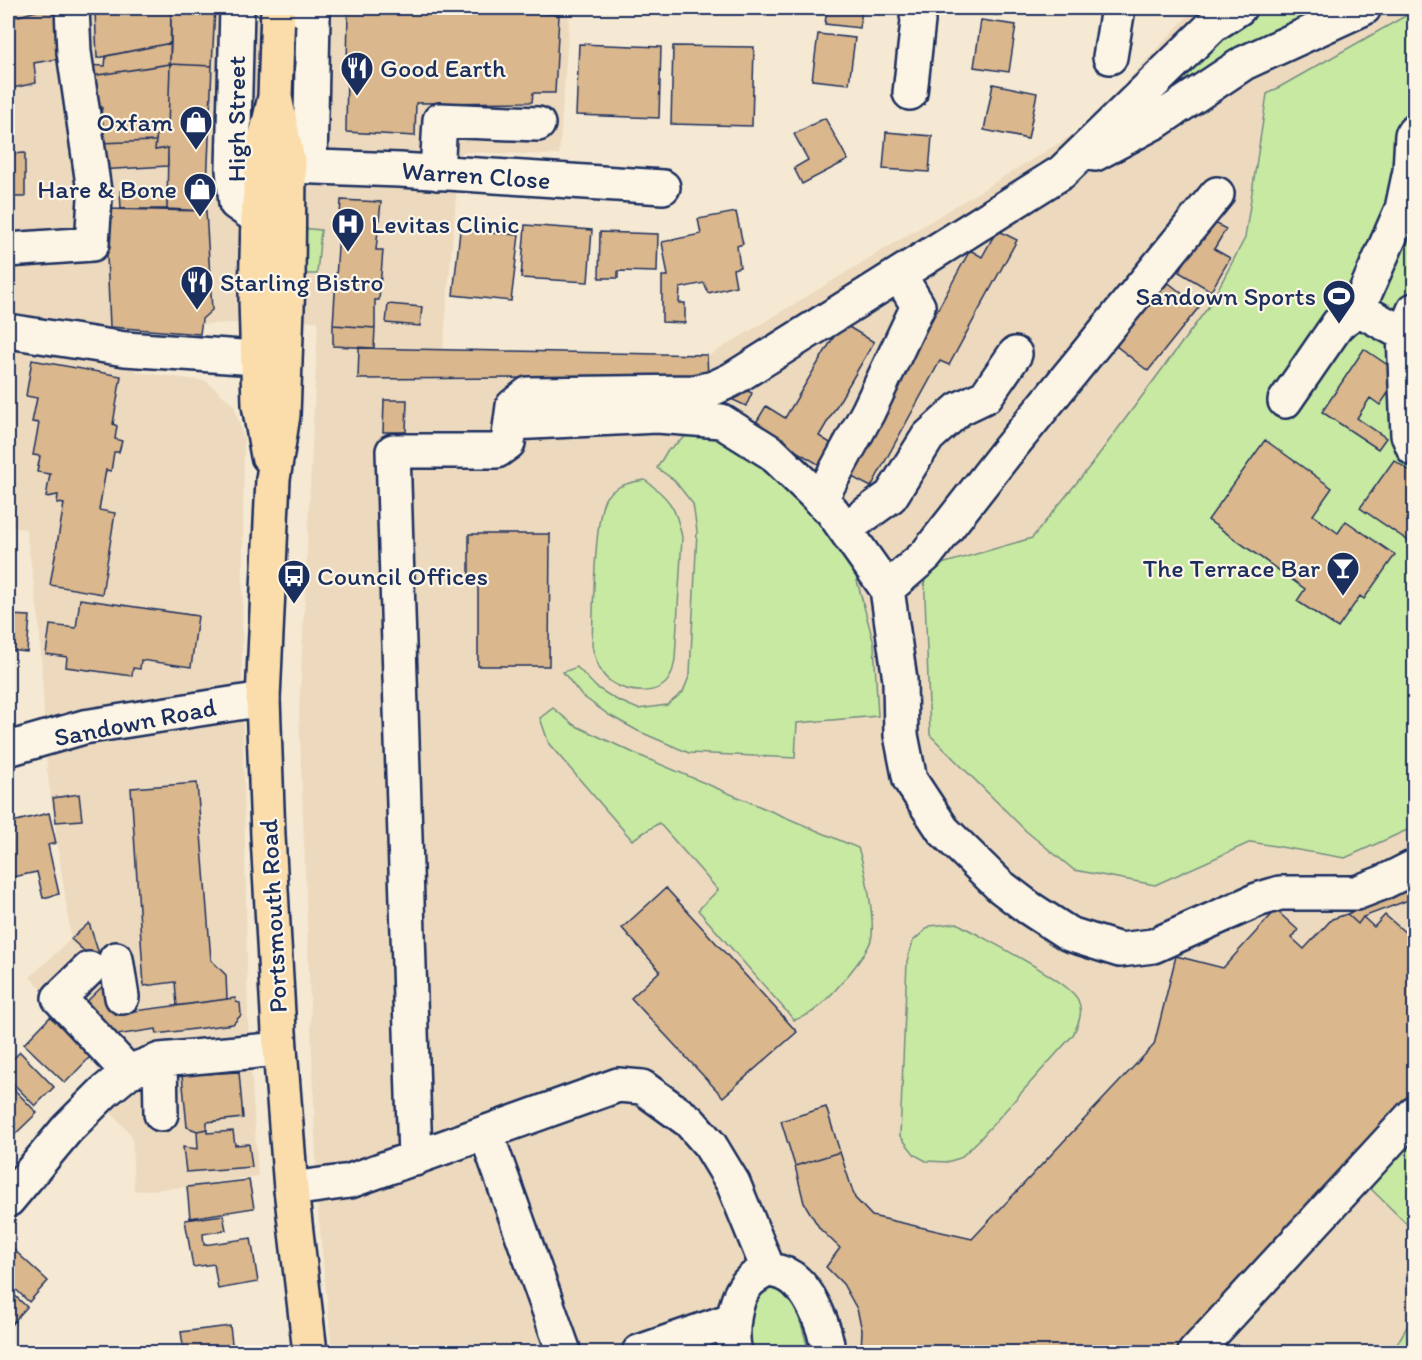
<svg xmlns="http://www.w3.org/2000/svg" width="1422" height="1360" viewBox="0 0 1422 1360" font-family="Itim,sans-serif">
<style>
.built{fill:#eddabe}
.green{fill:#c8e9a1;stroke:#728c80;stroke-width:1.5}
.building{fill:#dab78c;stroke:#1b2f5e;stroke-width:1.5}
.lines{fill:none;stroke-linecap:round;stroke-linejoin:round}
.minor-casing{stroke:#1b2f5e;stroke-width:38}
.major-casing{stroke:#1b2f5e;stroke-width:38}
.minor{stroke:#fcf5e5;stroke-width:33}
.major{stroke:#faddab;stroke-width:33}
.labels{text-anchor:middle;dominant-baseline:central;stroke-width:4.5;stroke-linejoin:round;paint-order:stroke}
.poi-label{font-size:26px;fill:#1b2f5e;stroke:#fcf5e5;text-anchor:start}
.street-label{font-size:26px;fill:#1b2f5e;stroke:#fcf5e5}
</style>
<rect width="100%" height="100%" fill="#f5e9d3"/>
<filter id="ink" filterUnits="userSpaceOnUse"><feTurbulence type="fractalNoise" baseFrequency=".0167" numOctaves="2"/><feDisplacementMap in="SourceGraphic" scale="12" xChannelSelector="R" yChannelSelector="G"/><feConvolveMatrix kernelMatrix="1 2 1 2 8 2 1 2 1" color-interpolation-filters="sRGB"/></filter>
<g filter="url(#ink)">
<path class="built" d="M 8,8 L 570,8 L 559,155 L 462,152 L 457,188 L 443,351 L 710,355 L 1082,129 L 1195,8 L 1414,8 L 1414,1315 L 1392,1352 L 332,1352 L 318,1212 L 299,713 L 318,321 L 230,323 L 108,330 L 137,372 L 206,381 L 234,405 L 244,439 L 242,664 L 248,1020 L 258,1176 L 187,1187 L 134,1191 L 132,1136 L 111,1113 L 106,1056 L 30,977 L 71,939 L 47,769 L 39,621 L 26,529 L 8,527 Z"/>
<path class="green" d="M 1261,8 L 1322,8 L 1274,30 L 1204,71 L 1135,123 L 1234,21 Z
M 1414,11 L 1414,827 L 1345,858 L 1251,842 L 1155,885 L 1074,870 L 1026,831 L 930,735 L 924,569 L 1032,538 L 1091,465 L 1209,306 L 1245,238 L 1267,94 Z
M 300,228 L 321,230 L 317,274 L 304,274 Z
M 689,434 L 721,435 L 799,491 L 854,569 L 874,644 L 878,716 L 797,723 L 795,758 L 689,753 L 638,731 L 609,715 L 581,695 L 563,672 L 577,667 L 596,687 L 615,699 L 638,709 L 667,705 L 683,692 L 690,674 L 697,531 L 693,504 L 674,480 L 657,468 L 667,451 Z
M 645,480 C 669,498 676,507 682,537 L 675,659 C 674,664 673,672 670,677 C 659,697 628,693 611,682 C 599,674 595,658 592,645 C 593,620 594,510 607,496 C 617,485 631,482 645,480 Z
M 553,708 L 574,725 L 636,754 L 858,848 C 865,867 876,922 871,940 C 866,957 826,1003 812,1012 C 807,1016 800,1018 794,1020 L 698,910 L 718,890 L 659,823 L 632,840 L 549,744 L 540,718 Z
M 957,923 C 980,937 1069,980 1078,1000 C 1084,1013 1078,1024 1073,1035 L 978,1141 L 960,1158 L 947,1162 L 926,1161 L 915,1155 L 900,1136 L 907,961 L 913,941 L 930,926 Z
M 1414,1136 L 1414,1231 L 1369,1187 Z
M 761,1288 C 767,1289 776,1288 781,1290 C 797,1299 804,1336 809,1352 L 753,1352 L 745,1321 Z
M 1414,1315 L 1414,1352 L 1392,1352 Z"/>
<path class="building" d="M 47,8 L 65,8 L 71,57 L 34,63 L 36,83 L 8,89 L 8,19 Z
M 117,8 L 171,8 L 171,43 L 97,58 L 95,11 Z
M 171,8 L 215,8 L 212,66 L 170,64 Z
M 348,8 L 537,8 L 538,13 L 559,15 L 555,93 L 533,93 L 532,102 L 416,103 L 415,136 L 346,132 Z
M 827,8 L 862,8 L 860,28 L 825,24 Z
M 964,8 L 998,8 L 997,15 Z
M 981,20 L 1016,25 L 1009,72 L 974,67 Z
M 818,34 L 855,38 L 849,84 L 812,80 Z
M 171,43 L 170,64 L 92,76 L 84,65 L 105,66 L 106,56 Z
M 579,44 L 661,47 L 659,118 L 576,115 Z
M 673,46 L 754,47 L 752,126 L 671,124 Z
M 170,64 L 212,66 L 206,211 L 167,209 L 168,148 L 155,150 L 157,131 L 168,129 Z
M 170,64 L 168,129 L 157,131 L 156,141 L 98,143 L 102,107 L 92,107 L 92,76 Z
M 993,84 L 1037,93 L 1028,139 L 984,130 Z
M 825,118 L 848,160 L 802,184 L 794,168 L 808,160 L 794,134 Z
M 886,132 L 932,136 L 929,172 L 883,169 Z
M 156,141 L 155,150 L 168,148 L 168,166 L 98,170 L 98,143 Z
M 25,153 L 25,197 L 8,197 L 8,154 Z
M 120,191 L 167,191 L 167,209 L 121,209 Z
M 341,200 L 381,202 L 376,250 L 383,250 L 379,300 L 375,300 L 375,328 L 333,325 Z
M 105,209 L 206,211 L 212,310 L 202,319 L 200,334 L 110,327 Z
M 736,212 L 743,244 L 737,246 L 740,267 L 733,269 L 736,286 L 708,293 L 704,283 L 680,288 L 679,303 L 685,303 L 685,323 L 662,322 L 662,276 L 668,276 L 662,242 L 701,234 L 698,219 Z
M 1209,220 L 1226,229 L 1214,249 L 1230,258 L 1211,291 L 1179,272 Z
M 525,225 L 592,230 L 588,282 L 521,278 Z
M 997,230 L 1017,240 L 949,365 L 940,361 L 871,487 L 848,475 L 970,250 L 982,257 Z
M 460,231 L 519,235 L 511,301 L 453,295 Z
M 600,232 L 658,234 L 657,272 L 618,271 L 618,278 L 599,278 Z
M 1165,280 L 1199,307 L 1148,371 L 1115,345 Z
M 388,304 L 422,307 L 420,326 L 386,323 Z
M 842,323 L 874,342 L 819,436 L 840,449 L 828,470 L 754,426 L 766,406 L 785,418 Z
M 333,325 L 375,328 L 374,348 L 333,346 Z
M 359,348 L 707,355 L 708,377 L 358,379 Z
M 1364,349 L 1401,374 L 1380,405 L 1370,398 L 1357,418 L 1386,438 L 1378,449 L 1322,412 Z
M 32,360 L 121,376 L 113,424 L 117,426 L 115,439 L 122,441 L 119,452 L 114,452 L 111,471 L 106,470 L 99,510 L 115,513 L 102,594 L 50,585 L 64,504 L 57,503 L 58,495 L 46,497 L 50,474 L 37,472 L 40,456 L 33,455 L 39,423 L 32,422 L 37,398 L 26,396 Z
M 737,386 L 752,393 L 746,406 L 731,399 Z
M 384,400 L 407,400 L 406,432 L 383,432 Z
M 1265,440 L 1332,488 L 1313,515 L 1338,533 L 1346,521 L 1395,555 L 1364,599 L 1360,596 L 1338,628 L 1297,601 L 1305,589 L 1208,520 Z
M 1394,460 L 1414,474 L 1414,537 L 1410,542 L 1360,508 Z
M 469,534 L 550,534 L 549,666 L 478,666 L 478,585 L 469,585 Z
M 80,599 L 198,616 L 191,667 L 141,660 L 140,669 L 133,668 L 132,676 L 66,667 L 67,657 L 46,654 L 50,625 L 76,628 Z
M 8,615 L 30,616 L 27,652 L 8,650 Z
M 197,783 L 211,960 L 226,975 L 227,999 L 177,1006 L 175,982 L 144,986 L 131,788 Z
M 79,794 L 82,820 L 56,822 L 53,798 Z
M 49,813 L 56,843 L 48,845 L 59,894 L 43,898 L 37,872 L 8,878 L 8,823 Z
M 1414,886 L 1414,898 L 1363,917 L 1358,924 L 1347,914 Z
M 666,888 L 797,1032 L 723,1097 L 631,998 L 660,971 L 622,928 Z
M 1276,910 L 1298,930 L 1292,938 L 1304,949 L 1332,919 L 1347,914 L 1358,924 L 1363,917 L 1374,927 L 1385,915 L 1414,940 L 1414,1097 L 1178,1352 L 861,1352 L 862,1330 L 857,1309 L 843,1284 L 826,1267 L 840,1248 L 820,1229 L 804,1203 L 795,1166 L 840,1152 L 855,1198 L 872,1216 L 972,1239 L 1154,1045 L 1176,956 L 1223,968 Z
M 89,923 L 99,954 L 93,959 L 71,939 Z
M 108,981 L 119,1013 L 235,998 L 236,1002 L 240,1003 L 241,1015 L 233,1024 L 157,1034 L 156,1029 L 103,1037 L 78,1010 Z
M 50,1017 L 65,1030 L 71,1025 L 93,1054 L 65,1083 L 24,1044 Z
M 20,1052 L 54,1087 L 35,1106 L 8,1078 L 8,1064 Z
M 239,1072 L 243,1118 L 207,1122 L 207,1129 L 197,1131 L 187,1127 L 182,1075 Z
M 8,1083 L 37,1113 L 8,1141 Z
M 826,1107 L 840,1152 L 795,1166 L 781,1121 Z
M 207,1129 L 207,1133 L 233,1131 L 235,1145 L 249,1144 L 252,1167 L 186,1172 L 183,1147 L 198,1149 L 197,1131 Z
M 249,1180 L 254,1208 L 190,1218 L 187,1187 Z
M 223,1215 L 226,1230 L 203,1234 L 204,1245 L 251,1238 L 258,1282 L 218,1289 L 214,1264 L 193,1267 L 185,1220 Z
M 12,1248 L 48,1281 L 29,1302 L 8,1282 L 8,1254 Z
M 8,1289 L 27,1307 L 8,1328 Z
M 230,1326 L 233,1352 L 184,1352 L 181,1332 Z"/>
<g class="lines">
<g class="minor-casing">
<path id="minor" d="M 237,8 L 233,169 L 236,203 L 258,218
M 301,8 L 313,17 L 310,165
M 1110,57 L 1118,8
M 910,93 L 918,21 L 916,8
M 1095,154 L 1157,121 L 1244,63 L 1364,8
M 289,166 L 400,170 L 663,187
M 437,173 L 440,120 L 538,124
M 8,250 L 92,244 L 95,198 L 74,52 L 72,8
M 1358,309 L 1404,334 L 1414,310
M 8,331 L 125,349 L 256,358
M 1404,334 L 1408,435 L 1414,449
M 1285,401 L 1338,324 L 1358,309 L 1402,209 L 1410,171 L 1412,135 L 1414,132
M 511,423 L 657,416 L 721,421 L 772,453 L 832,511 L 887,589 L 900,680 L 901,735 L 910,780 L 943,830 L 1000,886 L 1029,908 L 1069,934 L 1120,950 L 1153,946 L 1257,900 L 1280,893 L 1356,893 L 1382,883 L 1414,867
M 820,500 L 868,412 L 918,306 L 900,276
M 845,529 L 891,496 L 928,437 L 959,409 L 986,396 L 1015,354
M 887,589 L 926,555 L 1005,454 L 1217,194
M 8,749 L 84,727 L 263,699
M 116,959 L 122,997
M 89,969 L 59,998 L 128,1072
M 160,1060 L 161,1114
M 486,1133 L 564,1352
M 415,1159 L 393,451 L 497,451 L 508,443 L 513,406 L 528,394 L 695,392 L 714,388 L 731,380 L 1062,172 L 1213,25 L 1239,8
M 291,1189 L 350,1181 L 618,1085 L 642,1087 L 689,1121 L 710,1145 L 733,1183 L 768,1269
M 8,1200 L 67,1129 L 104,1092 L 128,1072 L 160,1060 L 280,1049
M 639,1352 L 734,1319
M 735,1352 C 730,1333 734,1298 748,1283 C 753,1277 762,1273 768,1269 C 774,1271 781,1272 787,1275 C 809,1286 826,1328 828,1352
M 1195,1352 L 1414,1114"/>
</g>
<g class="major-casing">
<path id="major" d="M 275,97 L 289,166 L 288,281 L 283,415 L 273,479 L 263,699 L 268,836 L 280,1049 L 291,1189 L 310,1352
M 268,456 L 259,405 L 256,298 L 258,218 L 263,149 L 275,97 L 278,8"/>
</g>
<use href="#minor" class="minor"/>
<use href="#major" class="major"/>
</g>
</g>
<defs>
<g id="restaurant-pin" transform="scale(1.725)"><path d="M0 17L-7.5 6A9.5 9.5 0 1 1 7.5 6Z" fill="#1b2f5e" stroke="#fcf5e5"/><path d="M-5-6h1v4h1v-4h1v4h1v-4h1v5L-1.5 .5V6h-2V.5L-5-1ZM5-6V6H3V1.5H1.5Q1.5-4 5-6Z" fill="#fff"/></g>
<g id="shop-pin" transform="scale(1.725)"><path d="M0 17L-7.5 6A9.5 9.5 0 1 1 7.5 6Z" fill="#1b2f5e" stroke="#fcf5e5"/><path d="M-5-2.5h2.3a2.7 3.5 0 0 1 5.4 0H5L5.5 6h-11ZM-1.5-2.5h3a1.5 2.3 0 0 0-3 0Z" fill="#fff"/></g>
<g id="hospital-pin" transform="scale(1.725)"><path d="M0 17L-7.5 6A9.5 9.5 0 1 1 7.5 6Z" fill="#1b2f5e" stroke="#fcf5e5"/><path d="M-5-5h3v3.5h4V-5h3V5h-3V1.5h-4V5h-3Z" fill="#fff"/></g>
<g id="stadium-pin" transform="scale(1.725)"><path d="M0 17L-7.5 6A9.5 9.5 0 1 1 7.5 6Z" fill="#1b2f5e" stroke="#fcf5e5"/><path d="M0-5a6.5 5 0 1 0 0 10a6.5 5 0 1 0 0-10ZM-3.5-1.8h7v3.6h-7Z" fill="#fff"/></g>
<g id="bar-pin" transform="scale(1.725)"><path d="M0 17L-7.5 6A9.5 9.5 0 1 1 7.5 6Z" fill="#1b2f5e" stroke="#fcf5e5"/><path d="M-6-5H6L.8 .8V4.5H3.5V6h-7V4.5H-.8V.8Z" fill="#fff"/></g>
<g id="bus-pin" transform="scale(1.725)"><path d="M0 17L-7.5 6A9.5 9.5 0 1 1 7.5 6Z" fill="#1b2f5e" stroke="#fcf5e5"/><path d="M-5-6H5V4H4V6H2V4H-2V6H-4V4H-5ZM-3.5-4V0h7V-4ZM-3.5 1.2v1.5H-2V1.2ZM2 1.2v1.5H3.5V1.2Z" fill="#fff"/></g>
</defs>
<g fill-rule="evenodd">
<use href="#restaurant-pin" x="357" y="68"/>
<use href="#shop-pin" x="196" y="122"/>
<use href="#shop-pin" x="200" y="189"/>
<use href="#hospital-pin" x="348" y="224"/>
<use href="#restaurant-pin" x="197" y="282"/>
<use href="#stadium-pin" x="1339" y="296"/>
<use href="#bar-pin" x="1343" y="568"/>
<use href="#bus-pin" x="294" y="576"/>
</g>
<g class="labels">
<g class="poi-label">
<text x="380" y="68">Good Earth</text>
<text x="173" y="122" text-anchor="end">Oxfam</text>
<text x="177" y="189" text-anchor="end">Hare &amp; Bone</text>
<text x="371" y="224">Levitas Clinic</text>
<text x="220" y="282">Starling Bistro</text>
<text x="1316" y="296" text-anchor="end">Sandown Sports</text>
<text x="1320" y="568" text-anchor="end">The Terrace Bar</text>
<text x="317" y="576">Council Offices</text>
</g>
<g class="street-label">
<text transform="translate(236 119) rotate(-90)">High Street</text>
<text transform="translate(476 175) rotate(4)">Warren Close</text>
<text transform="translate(135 722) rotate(-11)">Sandown Road</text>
<text transform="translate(273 916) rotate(-93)">Portsmouth Road</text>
</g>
</g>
<rect width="1422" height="1360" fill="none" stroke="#fcf5e5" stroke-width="30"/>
<rect x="15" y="15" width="1392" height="1330" fill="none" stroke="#1b2f5e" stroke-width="2" filter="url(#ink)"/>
</svg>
